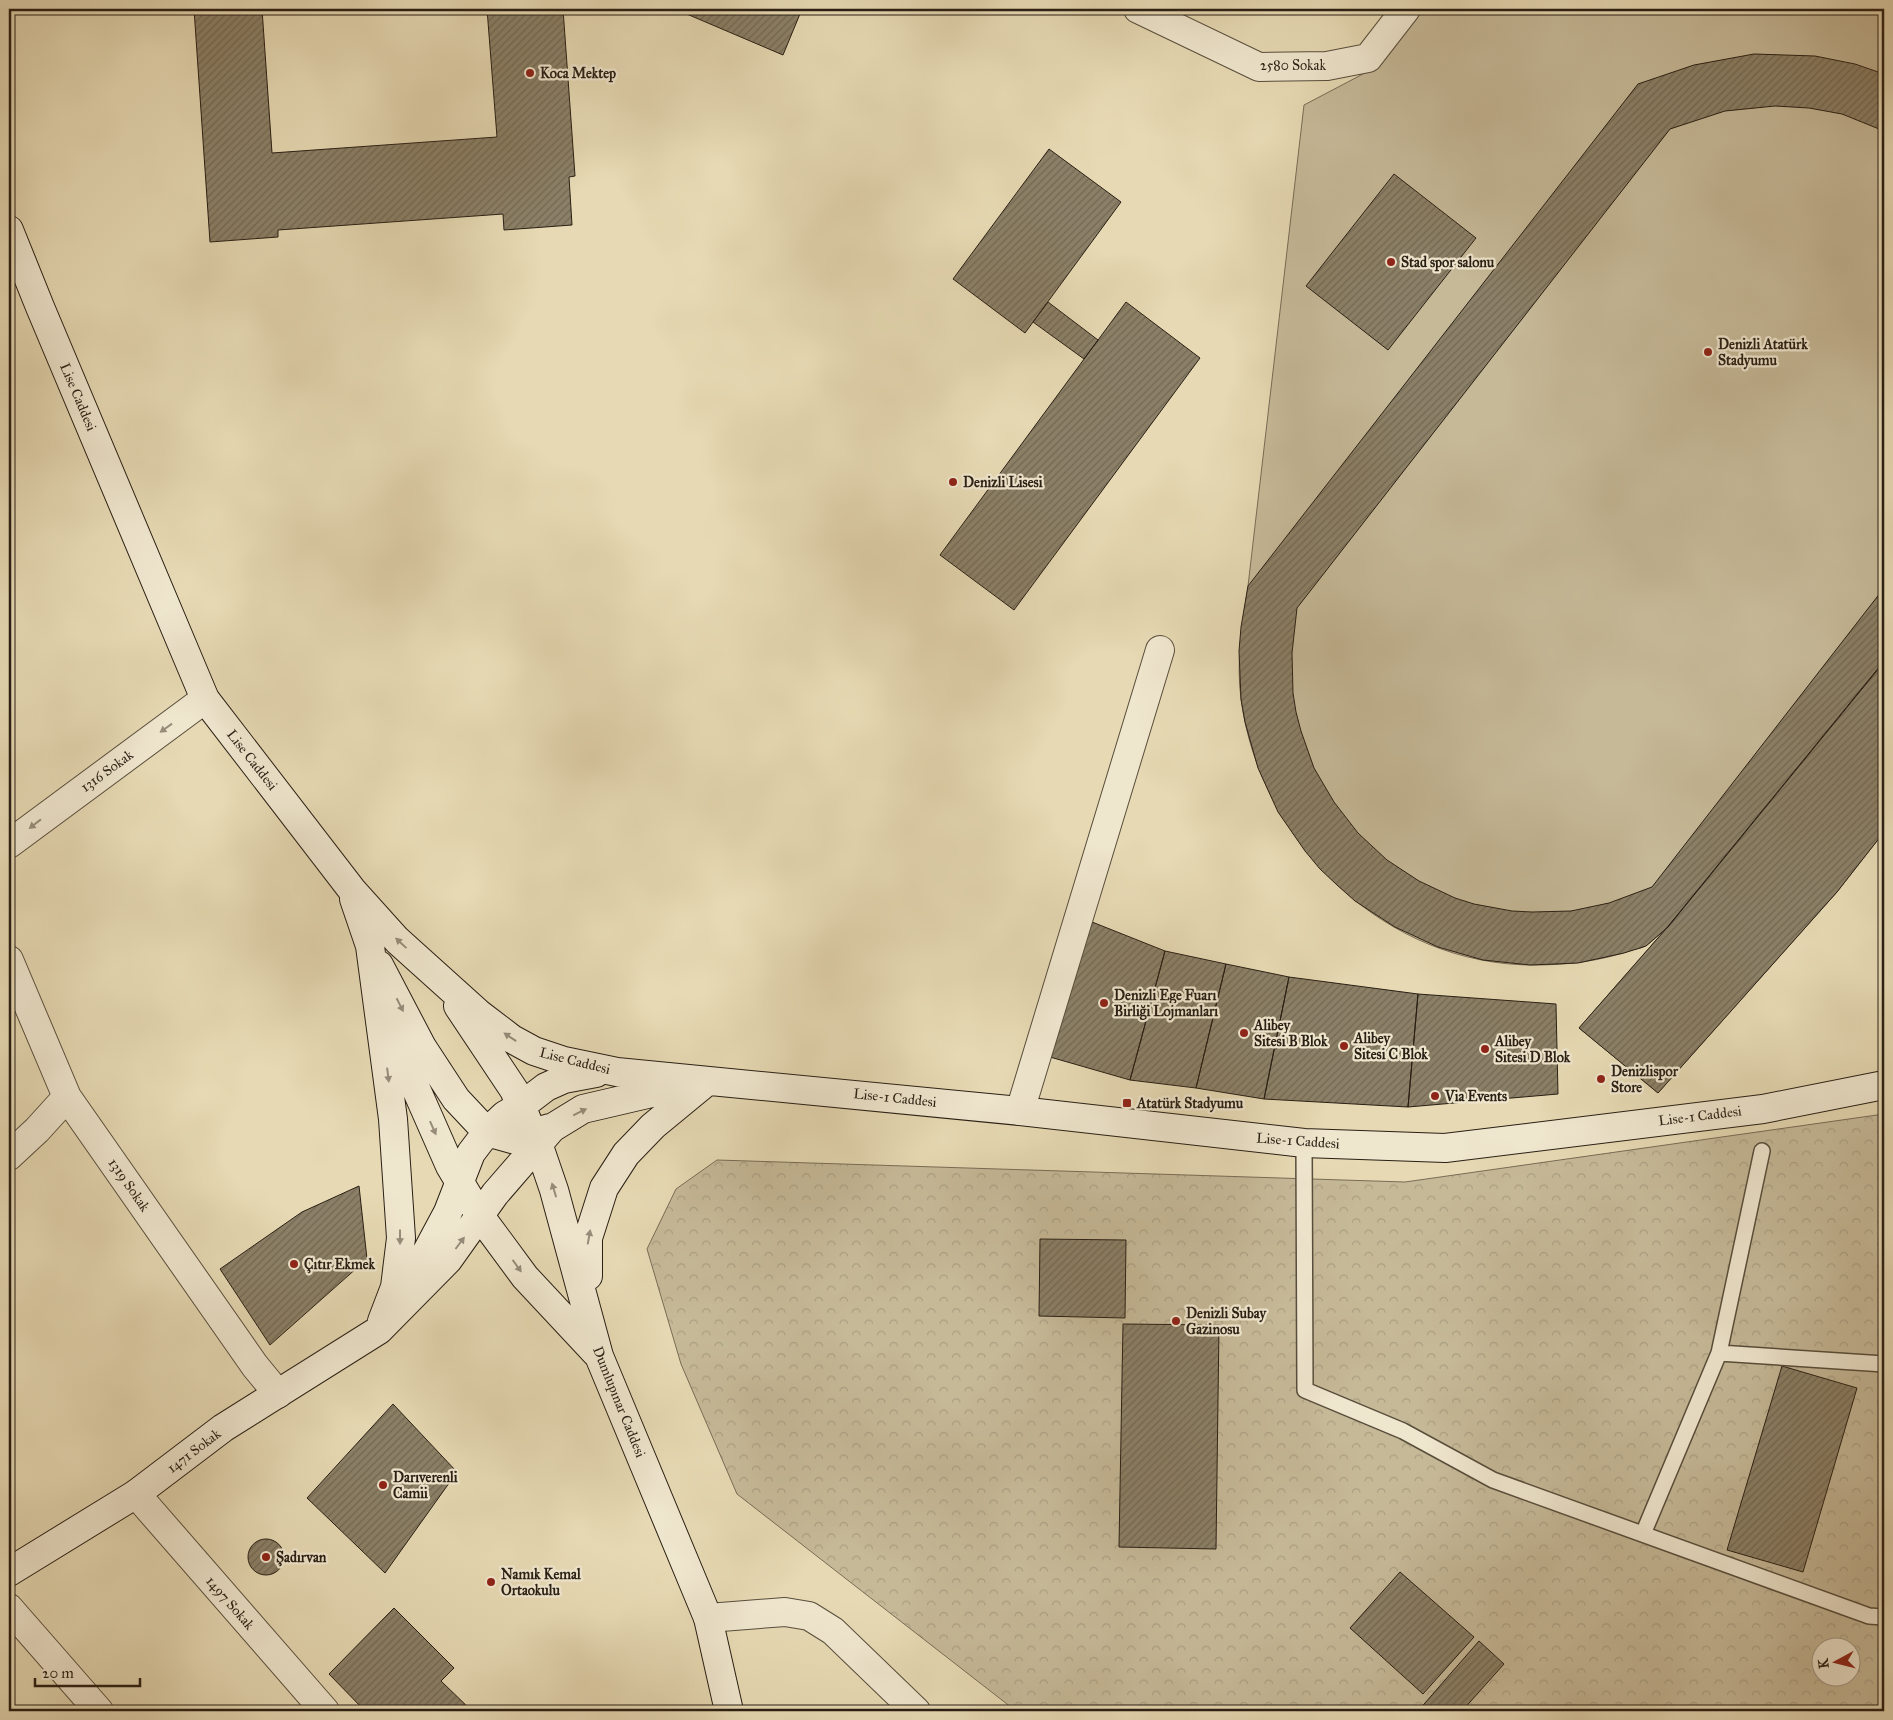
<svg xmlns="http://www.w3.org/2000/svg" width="1893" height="1720" viewBox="0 0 1893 1720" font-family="'IM FELL Great Primer',serif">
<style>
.grass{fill:#c6b998;stroke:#786c56}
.forest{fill:url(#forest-crowns);stroke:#786c56;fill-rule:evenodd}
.building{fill:url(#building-hatch);stroke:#291f14}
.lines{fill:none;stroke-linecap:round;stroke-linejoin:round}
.lane-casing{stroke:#584e3c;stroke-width:18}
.street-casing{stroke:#584e3c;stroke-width:30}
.secondary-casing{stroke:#291f14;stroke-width:30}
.lane{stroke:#efe6ce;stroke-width:15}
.street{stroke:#efe6ce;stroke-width:28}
.secondary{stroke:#efe6ce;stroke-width:28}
.oneway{fill:#968c7a}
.poi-dot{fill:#8f2418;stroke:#efe6ce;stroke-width:2}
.labels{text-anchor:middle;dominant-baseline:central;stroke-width:4.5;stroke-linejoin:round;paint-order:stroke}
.street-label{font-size:14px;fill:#291f14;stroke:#efe6ce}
.poi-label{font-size:14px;font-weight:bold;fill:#291f14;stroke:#efe6ce;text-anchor:start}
</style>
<defs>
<pattern id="forest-crowns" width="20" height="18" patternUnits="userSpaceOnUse" patternTransform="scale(1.25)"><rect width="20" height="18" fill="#c6b998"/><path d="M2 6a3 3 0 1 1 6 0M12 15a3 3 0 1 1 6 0" fill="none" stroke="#aa9f82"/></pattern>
<pattern id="building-hatch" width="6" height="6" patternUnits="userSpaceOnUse" patternTransform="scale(1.25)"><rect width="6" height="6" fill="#8b8067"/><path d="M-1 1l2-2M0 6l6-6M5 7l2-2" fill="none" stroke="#726854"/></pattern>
</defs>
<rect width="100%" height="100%" fill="#e6d9b3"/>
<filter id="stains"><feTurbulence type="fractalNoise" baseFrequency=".004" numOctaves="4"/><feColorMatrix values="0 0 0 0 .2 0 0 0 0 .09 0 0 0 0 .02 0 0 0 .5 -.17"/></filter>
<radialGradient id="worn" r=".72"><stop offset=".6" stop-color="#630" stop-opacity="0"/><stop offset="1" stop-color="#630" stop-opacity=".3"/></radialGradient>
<path class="grass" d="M 1411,9 L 1884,9 L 1884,832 L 1837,892 L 1658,1093 L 1579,1028 L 1664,931 C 1658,935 1653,941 1647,945 C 1643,948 1637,949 1632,950 C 1601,961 1568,965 1535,965 C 1386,966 1260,844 1241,699 C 1236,661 1242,624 1248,586 L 1304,105 L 1363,74 Z"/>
<path class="forest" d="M 1884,1114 L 1884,1711 L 1016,1711 L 737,1494 L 681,1364 L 647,1249 L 676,1189 L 717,1160 L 1405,1182 ZM 1820,1648 L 1850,1648 L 1850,1678 L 1820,1678 Z"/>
<path class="building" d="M 194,9 L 262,9 L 272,153 L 497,137 L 487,9 L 563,9 L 575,176 L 569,177 L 572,225 L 504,230 L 503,214 L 278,230 L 278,237 L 210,242 Z
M 675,9 L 802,9 L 783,55 Z
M 1754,54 L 1815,56 L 1855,64 L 1884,74 L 1884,131 L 1842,114 L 1809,108 L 1775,106 L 1725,111 L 1670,129 L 1297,608 L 1292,653 L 1293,693 L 1296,712 L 1301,731 L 1314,768 L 1334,802 L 1358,833 L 1387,860 L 1419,881 L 1455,898 L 1474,904 L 1512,911 L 1532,912 L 1571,911 L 1609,903 L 1652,887 L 1884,588 L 1884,662 L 1668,927 L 1646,946 L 1624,953 L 1578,963 L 1530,965 L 1483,960 L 1438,947 L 1395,927 L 1355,901 L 1337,885 L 1320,869 L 1305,851 L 1278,812 L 1258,768 L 1245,722 L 1241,699 L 1239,651 L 1241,627 L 1248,586 L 1638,84 L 1694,65 Z
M 1049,149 L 1121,202 L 1025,333 L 953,279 Z
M 1394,174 L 1476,238 L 1388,350 L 1306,286 Z
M 1048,302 L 1098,340 L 1084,359 L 1033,322 Z
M 1126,302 L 1200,358 L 1014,610 L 940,555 Z
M 1884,661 L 1884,832 L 1837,892 L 1658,1093 L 1579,1028 L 1665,930 Z
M 1082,918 L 1165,951 L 1130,1080 L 1043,1055 Z
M 1165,951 L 1226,964 L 1196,1088 L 1130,1080 Z
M 1226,964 L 1289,977 L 1264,1099 L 1196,1088 Z
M 1289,977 L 1418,994 L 1408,1107 L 1264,1099 Z
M 1418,994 L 1556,1004 L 1558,1094 L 1408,1107 Z
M 359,1186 L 367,1259 L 270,1345 L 220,1269 L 302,1212 Z
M 1040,1239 L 1126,1240 L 1125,1318 L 1039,1316 Z
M 1123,1324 L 1219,1325 L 1216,1549 L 1119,1547 Z
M 1782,1366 L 1857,1388 L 1803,1572 L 1727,1550 Z
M 393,1404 L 457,1472 L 385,1573 L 307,1498 Z
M248 1557a18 18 0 1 1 36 0a18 18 0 1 1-36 0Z
M 1400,1572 L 1474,1637 L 1423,1694 L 1350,1628 Z
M 394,1608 L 454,1668 L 441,1681 L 472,1711 L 365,1711 L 329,1674 Z
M 1479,1641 L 1504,1664 L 1462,1711 L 1418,1711 Z"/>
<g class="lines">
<g class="lane-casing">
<path id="lane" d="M 1304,1143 L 1305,1390 L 1403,1431 L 1493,1480 L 1869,1616 L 1884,1617
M 1719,1353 L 1884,1364
M 1643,1534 L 1719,1353 L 1762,1151"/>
</g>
<g class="street-casing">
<path id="street" d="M 1138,9 L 1259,67 L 1327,66 L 1368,58 L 1406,9
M 9,844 L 205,699
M 9,960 L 67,1097 L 255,1366 L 278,1394
M 1020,1111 L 1160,650
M 9,1156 L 37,1130 L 67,1097
M 136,1494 L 325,1711
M 9,1608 L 99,1711
M 708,1618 L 785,1612 L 809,1616 L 833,1631 L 916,1711"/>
</g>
<g class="secondary-casing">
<path id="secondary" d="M 9,230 L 40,307 L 205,699 L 352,890 L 397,940 L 478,1013 L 512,1039 L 534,1051 L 564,1061 L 617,1072 L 1020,1111 L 1304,1143 L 1445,1148 L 1763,1109 L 1884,1085
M 354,899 L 370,946 L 393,1119 L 401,1238 L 395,1287 L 382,1321
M 379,965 L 422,1047 L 456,1099 L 487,1132 L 512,1139 L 550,1128
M 458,1006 L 514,1090 L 541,1152 L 554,1190 L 599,1356 L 708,1618 L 729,1711
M 391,1032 L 450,1166 L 480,1216 L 525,1277 L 596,1353
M 588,1276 L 588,1238 L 604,1188 L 626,1154 L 653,1126 L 704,1084
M 405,1288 L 425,1255 L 448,1212 L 471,1153 L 487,1132 L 505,1115 L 521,1106 L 546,1087 L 564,1079 L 596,1073
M 9,1572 L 136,1494 L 223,1428 L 379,1330 L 448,1260 L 495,1194 L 552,1128 L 583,1109 L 686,1085"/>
</g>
<use href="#lane" class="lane"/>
<use href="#street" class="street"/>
<use href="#secondary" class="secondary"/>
</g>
<defs><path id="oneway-solid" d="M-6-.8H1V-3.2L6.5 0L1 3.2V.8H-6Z" transform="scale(1.25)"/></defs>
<g class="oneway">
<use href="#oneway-solid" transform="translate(166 728) rotate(144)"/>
<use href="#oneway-solid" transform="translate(35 824) rotate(142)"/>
<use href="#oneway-solid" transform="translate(401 943) rotate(-137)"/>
<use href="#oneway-solid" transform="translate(400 1005) rotate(63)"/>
<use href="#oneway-solid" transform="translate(510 1037) rotate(-146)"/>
<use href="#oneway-solid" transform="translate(388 1075) rotate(83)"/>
<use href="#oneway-solid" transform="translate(580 1112) rotate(-26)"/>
<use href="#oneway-solid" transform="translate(433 1128) rotate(66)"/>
<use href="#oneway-solid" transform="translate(554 1190) rotate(-107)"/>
<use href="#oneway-solid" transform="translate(400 1237) rotate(90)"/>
<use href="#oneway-solid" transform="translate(589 1237) rotate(-80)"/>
<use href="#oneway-solid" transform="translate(460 1243) rotate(-53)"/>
<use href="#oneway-solid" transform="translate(517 1266) rotate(54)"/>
</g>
<g class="poi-dot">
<circle cx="530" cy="73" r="5"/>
<circle cx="1391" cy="262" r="5"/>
<circle cx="1708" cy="352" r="5"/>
<circle cx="953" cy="482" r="5"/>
<circle cx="1104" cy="1003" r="5"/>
<circle cx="1244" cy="1033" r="5"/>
<circle cx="1344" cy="1046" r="5"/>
<circle cx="1485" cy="1049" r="5"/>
<circle cx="1601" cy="1079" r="5"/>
<circle cx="1435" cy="1096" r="5"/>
<rect x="1122" y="1098" width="10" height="10" rx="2.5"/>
<circle cx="294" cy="1264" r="5"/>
<circle cx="1176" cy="1321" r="5"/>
<circle cx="383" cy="1485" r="5"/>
<circle cx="266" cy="1557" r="5"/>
<circle cx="491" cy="1582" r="5"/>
</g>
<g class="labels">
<g class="street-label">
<text x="1293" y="65">2580 Sokak</text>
<text transform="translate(78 397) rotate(67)">Lise Caddesi</text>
<text transform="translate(252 760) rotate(52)">Lise Caddesi</text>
<text transform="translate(107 771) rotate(-36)">1316 Sokak</text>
<text transform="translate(575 1061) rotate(14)">Lise Caddesi</text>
<text transform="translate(895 1098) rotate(6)">Lise-1 Caddesi</text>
<text transform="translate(1700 1116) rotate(-7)">Lise-1 Caddesi</text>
<text transform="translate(1298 1141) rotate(4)">Lise-1 Caddesi</text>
<text transform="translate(129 1185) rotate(55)">1319 Sokak</text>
<text transform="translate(619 1402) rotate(68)">Dumlupınar Caddesi</text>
<text transform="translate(194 1451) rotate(-37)">1471 Sokak</text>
<text transform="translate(230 1603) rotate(49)">1497 Sokak</text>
</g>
<g class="poi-label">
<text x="540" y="73">Koca Mektep</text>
<text x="1401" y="262">Stad spor salonu</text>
<text x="1718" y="344">Denizli Atatürk<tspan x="1718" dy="16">Stadyumu</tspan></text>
<text x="963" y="482">Denizli Lisesi</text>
<text x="1114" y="995">Denizli Ege Fuarı<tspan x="1114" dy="16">Birliği Lojmanları</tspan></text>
<text x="1254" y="1025">Alibey<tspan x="1254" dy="16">Sitesi B Blok</tspan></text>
<text x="1354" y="1038">Alibey<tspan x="1354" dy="16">Sitesi C Blok</tspan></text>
<text x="1495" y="1041">Alibey<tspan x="1495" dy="16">Sitesi D Blok</tspan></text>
<text x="1611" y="1071">Denizlispor<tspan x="1611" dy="16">Store</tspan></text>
<text x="1445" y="1096">Via Events</text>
<text x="1137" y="1103">Atatürk Stadyumu</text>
<text x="304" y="1264">Çıtır Ekmek</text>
<text x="1186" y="1313">Denizli Subay<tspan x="1186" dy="16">Gazinosu</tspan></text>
<text x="393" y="1477">Darıverenli<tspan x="393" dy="16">Camii</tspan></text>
<text x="276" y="1557">Şadırvan</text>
<text x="501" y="1574">Namık Kemal<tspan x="501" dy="16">Ortaokulu</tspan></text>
</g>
</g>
<rect width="1893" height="1720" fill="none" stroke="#e6d9b3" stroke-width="30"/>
<rect x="10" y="10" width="1873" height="1700" fill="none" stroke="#291f14" stroke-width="2.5"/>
<rect x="15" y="15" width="1863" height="1690" fill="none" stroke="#291f14"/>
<g transform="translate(1836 1662) rotate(263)"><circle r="24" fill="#efe6ce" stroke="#a09684"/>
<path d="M0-4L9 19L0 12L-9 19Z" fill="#8f2418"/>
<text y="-8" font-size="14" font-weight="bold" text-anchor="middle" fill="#291f14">K</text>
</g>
<path d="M35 1678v8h105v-8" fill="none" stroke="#291f14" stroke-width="2.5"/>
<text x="42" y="1678" font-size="15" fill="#291f14" stroke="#efe6ce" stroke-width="4" paint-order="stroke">20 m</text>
<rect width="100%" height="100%" filter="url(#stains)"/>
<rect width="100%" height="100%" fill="url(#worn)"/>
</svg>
